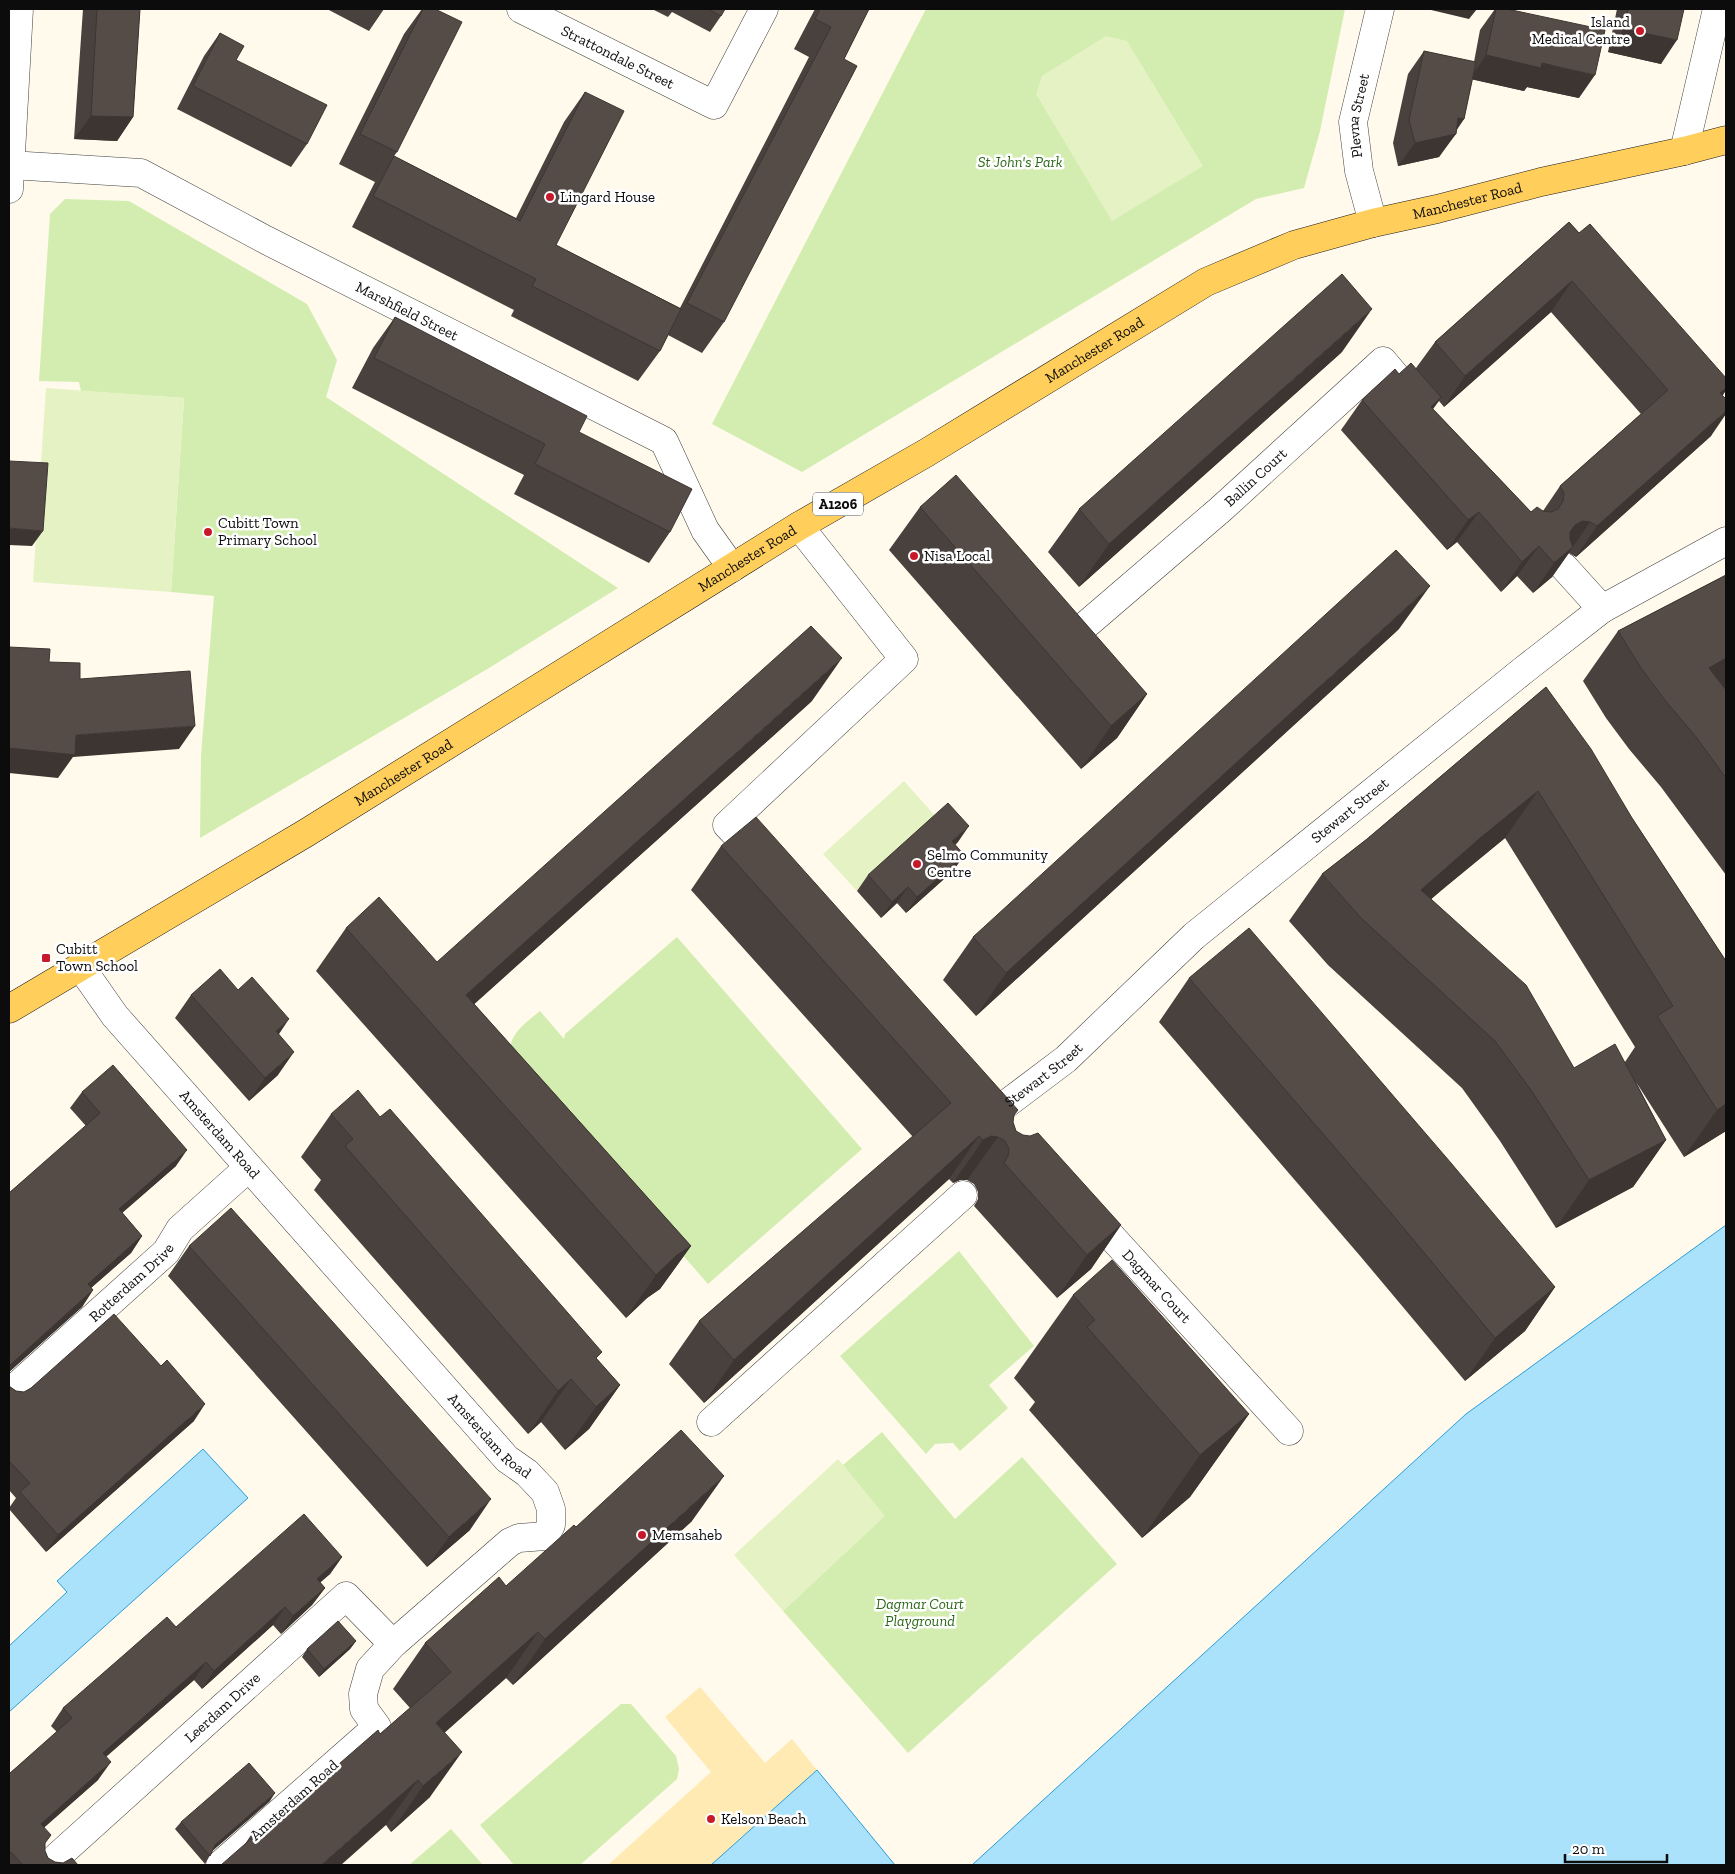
<svg xmlns="http://www.w3.org/2000/svg" width="1735" height="1874" viewBox="0 0 1735 1874" font-family="'Zilla Slab',serif">
<style>
.green{fill:#d3edb1}
.sand{fill:#ffeab3}
.pitch{fill:#e5f3c4}
.water{fill:#aae1fb;stroke:#2b9cd8}
.lines{fill:none;stroke-linecap:round;stroke-linejoin:round}
.street-casing{stroke:#3f3f3f;stroke-width:29}
.primary-casing{stroke:#1d1d1d;stroke-width:29}
.street{stroke:#fff;stroke-width:28}
.primary{stroke:#ffce5b;stroke-width:28}
.wall{fill:#49413d;fill-rule:evenodd}
.shaded-wall{fill:#3c3532}
.building{fill:#554c47;stroke:#3c3532}
.poi-dot{fill:#c7192a;stroke:#fff;stroke-width:2}
.labels{text-anchor:middle;dominant-baseline:central;stroke-width:5;stroke-linejoin:round;paint-order:stroke}
.shield{fill:#fff;stroke:#555;stroke-width:1}
.shield-label{font-size:14px;font-weight:bold;fill:#0c0c0c}
.poi-label{font-size:15px;fill:#0c0c0c;stroke:#fff;text-anchor:start}
.street-label{font-size:15px;fill:#0c0c0c;stroke:#fff}
.park-label{font-size:15px;font-style:italic;fill:#2c6817;stroke:#fff}
</style>
<rect width="100%" height="100%" fill="#fffaeb"/>
<path class="green" d="M 926,9 L 1345,9 L 1320,131 L 1304,188 L 1256,199 L 802,472 L 712,424 Z
M 65,199 L 129,201 L 307,304 L 337,360 L 326,397 L 618,588 L 489,668 L 200,838 L 201,755 L 214,596 L 171,592 L 184,398 L 81,391 L 79,382 L 39,381 L 50,214 Z
M 677,937 L 862,1149 L 708,1284 L 533,1084 L 510,1050 C 511,1032 527,1022 540,1011 L 564,1039 L 565,1034 Z
M 959,1251 L 1034,1346 L 989,1385 L 1008,1408 L 960,1451 L 953,1443 L 935,1444 L 926,1454 L 840,1356 Z
M 882,1432 L 955,1519 L 1022,1457 L 1117,1564 L 908,1753 L 783,1611 L 884,1516 L 843,1465 Z
M 621,1704 L 631,1704 L 676,1756 L 679,1769 L 677,1779 L 580,1865 L 514,1865 L 480,1825 Z
M 451,1829 L 483,1865 L 409,1865 Z"/>
<path class="sand" d="M 700,1687 L 765,1763 L 792,1739 L 817,1770 L 711,1865 L 608,1865 L 711,1772 L 665,1717 Z"/>
<path class="pitch" d="M 1106,36 L 1127,41 L 1203,166 L 1112,221 L 1036,94 L 1042,76 Z
M 46,388 L 184,398 L 171,592 L 33,582 Z
M 904,781 L 937,818 L 857,891 L 823,854 Z
M 838,1459 L 885,1516 L 783,1611 L 734,1555 Z"/>
<path class="water" d="M 1726,1225 L 1726,1865 L 972,1865 L 1466,1414 Z
M 203,1449 L 248,1498 L 9,1712 L 9,1646 L 67,1592 L 57,1581 Z
M 817,1770 L 895,1865 L 711,1865 Z"/>
<g class="lines">
<g class="street-casing">
<g id="street">
<path id="s1" d="M 521,9 L 714,105 L 764,9"/>
<path d="M 1684,151 L 1717,9"/>
<path id="s2" d="M 10,165 L 141,173 L 266,240 L 664,441 L 705,530 L 732,568"/>
<path d="M 9,189 L 19,9"/>
<path id="s3" d="M 1373,223 L 1359,171 L 1353,122 L 1380,9"/>
<path d="M 1564,567 L 1602,609"/>
<path id="s4" d="M 1061,621 L 1073,636 L 1221,509 L 1383,361 L 1416,400"/>
<path d="M 762,862 L 727,825 L 904,659 L 799,526"/>
<path id="s5" d="M 80,966 L 115,1016 L 507,1459 L 527,1473 L 545,1492 L 551,1509 L 551,1525 L 545,1536 L 519,1538 L 510,1542 L 393,1644 L 370,1669 L 363,1694 L 364,1709 L 377,1727 L 220,1865"/>
<path id="s6" d="M 997,1111 L 1066,1059 L 1194,936 L 1525,669 L 1602,609 L 1726,541"/>
<path id="s7" d="M 1088,1211 L 1289,1431"/>
<path id="s8" d="M 9,1393 L 166,1252 L 180,1229 L 248,1168"/>
<path d="M 711,1422 L 963,1195"/>
<path id="s9" d="M 48,1865 L 346,1596 L 393,1644"/>
</g>
</g>
<g class="primary-casing">
<g id="primary">
<path id="s10" d="M 9,1009 L 306,833 L 799,526 L 926,453 L 1206,282 L 1294,245 L 1373,223 L 1437,209 L 1541,182 L 1684,151 L 1726,140"/>
</g>
</g>
<use href="#street" class="street"/>
<use href="#primary" class="primary"/>
</g>
<path class="wall" d="M 83,9 L 140,9 L 133,117 L 117,141 L 74,139 Z
M 327,9 L 384,9 L 369,31 Z
M 422,9 L 435,9 L 397,152 L 394,156 L 516,218 L 564,122 L 585,92 L 556,245 L 680,308 L 809,57 L 794,49 L 815,9 L 869,9 L 844,59 L 724,322 L 702,353 L 668,335 L 660,351 L 638,381 L 511,316 L 514,310 L 352,227 L 375,182 L 339,164 L 404,34 Z
M 652,9 L 725,9 L 721,16 L 710,32 L 672,12 L 668,17 Z
M 1495,9 L 1507,9 L 1579,98 L 1527,87 L 1524,91 L 1472,79 L 1464,119 L 1439,157 L 1398,166 L 1393,143 L 1408,74 L 1424,51 L 1474,62 L 1480,30 Z
M 1617,9 L 1684,9 L 1661,64 L 1608,52 Z
M 220,33 L 236,60 L 307,144 L 291,167 L 177,109 L 204,56 Z
M 1569,222 L 1726,390 L 1723,395 L 1711,436 L 1576,557 L 1569,553 L 1552,577 L 1533,593 L 1517,576 L 1501,592 L 1457,542 L 1447,550 L 1341,430 L 1362,400 L 1399,374 L 1416,368 L 1435,342 ZM 1551,312 L 1641,414 L 1560,486 L 1543,511 L 1531,512 L 1433,409 L 1439,401 L 1444,407 Z
M 395,317 L 579,432 L 670,532 L 649,563 L 514,494 L 524,475 L 352,388 L 373,348 Z
M 1342,352 L 1079,587 L 1048,552 L 1079,509 Z
M 920,507 L 1147,694 L 1117,738 L 1081,769 L 889,550 Z
M 1726,575 L 1726,875 L 1661,787 L 1629,749 L 1606,718 L 1583,681 L 1618,631 Z
M 1399,629 L 976,1016 L 943,980 L 973,937 Z
M 1546,687 L 1726,961 L 1726,1131 L 1684,1157 L 1636,1082 L 1666,1140 L 1633,1187 L 1556,1228 L 1500,1141 L 1462,1088 L 1328,965 L 1289,921 L 1322,874 L 1367,839 ZM 1505,838 L 1635,1047 L 1625,1062 L 1574,1068 L 1431,899 Z
M 812,701 L 474,1004 L 691,1246 L 660,1289 L 647,1298 L 626,1318 L 316,971 L 346,928 L 437,962 Z
M 958,842 L 955,845 L 964,855 L 953,871 L 906,913 L 897,903 L 881,918 L 857,891 L 868,875 Z
M 721,846 L 1014,1115 L 1013,1122 L 1016,1131 L 1121,1225 L 1091,1269 L 1057,1298 L 974,1206 L 978,1199 L 978,1192 L 974,1184 L 967,1180 L 960,1180 L 953,1183 L 949,1179 L 704,1403 L 669,1364 L 699,1321 L 913,1137 L 691,890 Z
M 1189,978 L 1555,1287 L 1525,1331 L 1465,1381 L 1361,1257 L 1159,1022 Z
M 238,990 L 279,1034 L 278,1075 L 249,1101 L 175,1018 L 191,995 Z
M 82,1092 L 176,1166 L 122,1213 L 142,1236 L 131,1253 L 91,1288 L 93,1290 L 82,1307 L 9,1372 L 9,1193 L 86,1126 L 70,1108 Z
M 331,1114 L 380,1117 L 620,1385 L 589,1429 L 565,1450 L 541,1422 L 528,1434 L 314,1190 L 321,1180 L 301,1157 Z
M 189,1246 L 470,1530 L 427,1567 L 168,1276 Z
M 1073,1295 L 1249,1414 L 1190,1497 L 1142,1538 L 1029,1410 L 1035,1402 L 1014,1378 Z
M 9,1386 L 16,1391 L 194,1421 L 46,1552 L 9,1509 L 9,1508 L 16,1498 L 9,1490 Z
M 692,1521 L 513,1685 L 506,1678 L 445,1732 L 430,1797 L 391,1832 L 386,1825 L 245,1844 L 251,1835 L 262,1831 L 380,1734 L 410,1708 L 393,1689 L 425,1643 L 506,1586 L 576,1527 Z
M 342,1557 L 330,1574 L 320,1582 L 325,1588 L 312,1605 L 281,1634 L 273,1625 L 202,1689 L 194,1680 L 106,1757 L 98,1780 L 44,1827 L 45,1851 L 48,1858 L 55,1862 L 78,1865 L 9,1865 L 9,1774 L 57,1732 L 51,1726 L 63,1708 L 176,1627 Z
M 356,1641 L 350,1649 L 319,1677 L 302,1657 L 307,1649 Z
M 270,1801 L 213,1850 L 205,1864 L 175,1829 L 181,1822 Z"/>
<path class="shaded-wall" d="M 1427,9 L 1477,9 L 1469,19 Z
M 1624,29 L 1677,40 L 1661,64 L 1608,52 Z
M 1486,55 L 1542,63 L 1595,75 L 1579,98 L 1527,87 L 1524,91 L 1470,79 Z
M 91,116 L 133,117 L 117,141 L 74,139 Z
M 1458,118 L 1464,119 L 1453,134 L 1456,134 L 1439,157 L 1398,166 L 1415,143 Z
M 1572,281 L 1551,312 L 1444,407 L 1465,376 Z
M 1372,309 L 1342,352 L 1079,587 L 1109,544 Z
M 1726,388 L 1726,390 L 1710,414 L 1720,393 Z
M 1441,397 L 1420,428 L 1431,407 Z
M 1726,411 L 1726,414 L 1711,436 L 1576,557 L 1597,526 Z
M 1479,512 L 1457,542 L 1447,550 L 1468,520 Z
M 1582,521 L 1590,522 L 1552,577 L 1533,593 L 1554,563 L 1554,555 L 1575,525 Z
M 9,528 L 43,531 L 32,546 L 9,545 Z
M 1539,546 L 1517,576 L 1501,592 L 1522,562 Z
M 1430,586 L 1399,629 L 976,1016 L 1006,973 Z
M 842,658 L 812,701 L 441,1034 L 466,995 Z
M 1726,658 L 1726,690 L 1677,716 L 1709,668 Z
M 1147,694 L 1117,738 L 1081,769 L 1111,726 Z
M 195,726 L 179,749 L 73,757 L 58,778 L 9,773 L 9,748 L 76,735 Z
M 1538,791 L 1505,838 L 1445,887 L 1388,937 L 1421,890 L 1479,839 Z
M 969,826 L 958,842 L 941,857 L 952,841 Z
M 964,855 L 953,871 L 906,913 L 917,897 Z
M 908,887 L 897,903 L 881,918 L 892,902 Z
M 289,1019 L 273,1043 L 276,1031 Z
M 294,1052 L 278,1075 L 249,1101 L 265,1078 Z
M 1726,1104 L 1726,1131 L 1684,1157 L 1717,1110 Z
M 979,1136 L 949,1179 L 704,1403 L 734,1360 Z
M 991,1136 L 998,1137 L 967,1180 L 960,1180 L 953,1183 L 983,1140 Z
M 1666,1140 L 1633,1187 L 1556,1228 L 1589,1180 Z
M 187,1150 L 176,1166 L 107,1226 L 119,1209 Z
M 1121,1225 L 1091,1269 L 1057,1298 L 1087,1255 Z
M 142,1236 L 131,1253 L 76,1301 L 88,1284 Z
M 691,1246 L 660,1289 L 647,1298 L 626,1318 L 656,1275 L 677,1255 Z
M 1555,1287 L 1525,1331 L 1465,1381 L 1495,1338 Z
M 93,1290 L 82,1307 L 9,1372 L 9,1367 L 10,1365 Z
M 571,1379 L 541,1422 L 528,1434 L 558,1391 Z
M 620,1385 L 589,1429 L 565,1450 L 596,1407 Z
M 205,1404 L 194,1421 L 46,1552 L 58,1535 Z
M 1249,1414 L 1190,1497 L 1142,1538 L 1200,1455 Z
M 724,1476 L 692,1521 L 513,1685 L 545,1639 Z
M 491,1499 L 470,1530 L 427,1567 L 449,1537 Z
M 342,1557 L 330,1574 L 305,1596 L 317,1579 Z
M 325,1588 L 312,1605 L 281,1634 L 293,1616 Z
M 285,1607 L 273,1625 L 202,1689 L 214,1671 Z
M 538,1632 L 506,1678 L 405,1768 L 436,1723 Z
M 356,1641 L 350,1649 L 319,1677 L 324,1669 Z
M 206,1662 L 194,1680 L 90,1770 L 103,1753 Z
M 462,1752 L 430,1797 L 391,1832 L 423,1786 Z
M 111,1762 L 98,1780 L 29,1841 L 41,1824 Z
M 418,1780 L 386,1825 L 341,1865 L 321,1865 Z
M 275,1793 L 270,1801 L 210,1853 L 215,1845 Z"/>
<path class="building" d="M 97,9 L 140,9 L 133,117 L 91,116 Z
M 423,9 L 435,9 L 462,22 L 397,152 L 360,134 Z
M 708,9 L 725,9 L 721,16 Z
M 820,9 L 869,9 L 844,59 L 857,66 L 724,322 L 687,303 L 831,27 L 815,19 Z
M 1496,9 L 1507,9 L 1605,30 L 1595,75 L 1542,63 L 1541,68 L 1486,55 Z
M 1628,9 L 1684,9 L 1677,40 L 1624,29 Z
M 220,33 L 244,46 L 236,60 L 327,105 L 307,144 L 193,86 Z
M 1424,51 L 1476,62 L 1464,119 L 1458,118 L 1456,134 L 1415,143 L 1409,120 Z
M 585,92 L 624,111 L 556,245 L 681,309 L 660,351 L 532,286 L 536,279 L 373,196 L 394,156 L 520,221 Z
M 1569,222 L 1579,233 L 1590,224 L 1726,378 L 1726,388 L 1720,393 L 1726,399 L 1726,411 L 1597,526 L 1590,522 L 1582,521 L 1575,525 L 1570,532 L 1570,540 L 1573,547 L 1554,563 L 1539,546 L 1522,562 L 1479,512 L 1468,520 L 1362,400 L 1395,369 L 1399,374 L 1411,363 L 1441,397 L 1431,407 L 1531,512 L 1537,507 L 1543,511 L 1551,512 L 1558,509 L 1563,501 L 1564,493 L 1560,486 L 1668,390 L 1572,281 L 1465,376 L 1435,342 Z
M 1342,274 L 1372,309 L 1109,544 L 1079,509 Z
M 395,317 L 587,416 L 579,432 L 692,489 L 670,532 L 535,464 L 545,444 L 374,358 Z
M 9,461 L 48,463 L 43,531 L 9,528 Z
M 956,475 L 1147,694 L 1111,726 L 920,507 Z
M 1396,550 L 1430,586 L 1006,973 L 973,937 Z
M 1726,575 L 1726,658 L 1709,668 L 1726,690 L 1726,778 L 1696,737 L 1664,699 L 1641,668 L 1618,631 Z
M 811,626 L 842,658 L 466,995 L 691,1246 L 677,1255 L 656,1275 L 346,928 L 379,897 L 437,962 Z
M 9,647 L 50,649 L 49,662 L 80,663 L 80,679 L 190,671 L 195,726 L 76,735 L 75,755 L 9,748 Z
M 1546,687 L 1591,749 L 1632,818 L 1726,961 L 1726,1104 L 1717,1110 L 1657,1016 L 1673,1006 L 1538,791 L 1479,839 L 1421,890 L 1526,985 L 1574,1068 L 1615,1044 L 1666,1140 L 1589,1180 L 1533,1093 L 1495,1041 L 1361,918 L 1322,874 L 1367,839 Z
M 948,803 L 969,826 L 952,841 L 964,855 L 917,897 L 908,887 L 892,902 L 868,875 Z
M 756,817 L 1018,1110 L 1014,1115 L 1013,1122 L 1016,1131 L 1023,1135 L 1030,1136 L 1038,1133 L 1121,1225 L 1087,1255 L 1004,1163 L 1008,1156 L 1009,1149 L 1005,1141 L 998,1137 L 991,1136 L 983,1140 L 979,1136 L 734,1360 L 699,1321 L 951,1103 L 721,846 Z
M 1249,928 L 1451,1163 L 1555,1287 L 1495,1338 L 1391,1213 L 1189,978 Z
M 220,969 L 238,990 L 252,977 L 289,1019 L 276,1031 L 294,1052 L 265,1078 L 191,995 Z
M 113,1065 L 187,1150 L 119,1209 L 142,1236 L 88,1284 L 93,1290 L 10,1365 L 9,1367 L 9,1193 L 100,1113 L 82,1092 Z
M 358,1090 L 380,1117 L 390,1109 L 602,1352 L 596,1358 L 620,1385 L 596,1407 L 571,1379 L 558,1391 L 345,1146 L 353,1139 L 331,1114 Z
M 231,1208 L 491,1499 L 449,1537 L 189,1246 Z
M 1112,1260 L 1249,1414 L 1200,1455 L 1087,1327 L 1095,1320 L 1073,1295 Z
M 114,1314 L 161,1366 L 167,1360 L 205,1404 L 58,1535 L 20,1492 L 30,1483 L 9,1461 L 9,1386 L 16,1391 L 24,1392 L 31,1388 Z
M 681,1430 L 724,1476 L 545,1639 L 538,1632 L 436,1723 L 462,1752 L 423,1786 L 418,1780 L 321,1865 L 221,1865 L 253,1837 L 251,1835 L 262,1831 L 378,1730 L 380,1734 L 451,1672 L 425,1643 L 499,1577 L 506,1586 L 574,1525 L 576,1527 Z
M 304,1514 L 342,1557 L 317,1579 L 325,1588 L 293,1616 L 285,1607 L 214,1671 L 206,1662 L 103,1753 L 111,1762 L 41,1824 L 51,1835 L 45,1843 L 45,1851 L 48,1858 L 55,1862 L 63,1863 L 72,1858 L 78,1865 L 23,1865 L 11,1852 L 9,1854 L 9,1774 L 72,1718 L 63,1708 L 125,1654 L 167,1617 L 176,1627 Z
M 338,1621 L 356,1641 L 324,1669 L 307,1649 Z
M 249,1763 L 275,1793 L 215,1845 L 210,1856 L 181,1822 Z"/>
<g class="poi-dot">
<circle cx="1640" cy="31" r="5"/>
<circle cx="550" cy="197" r="5"/>
<circle cx="208" cy="532" r="5"/>
<circle cx="914" cy="556" r="5"/>
<circle cx="917" cy="864" r="5"/>
<rect x="41" y="953" width="10" height="10" rx="2.5"/>
<circle cx="642" cy="1535" r="5"/>
<circle cx="711" cy="1819" r="5"/>
</g>
<g class="labels">
<rect class="shield" x="813" y="492.5" width="50" height="23" rx="4"/>
<g class="shield-label">
<text x="838" y="504">A1206</text>
</g>
<g class="poi-label">
<text x="1630" y="22" text-anchor="end">Island<tspan x="1630" dy="17">Medical Centre</tspan></text>
<text x="560" y="197">Lingard House</text>
<text x="218" y="523">Cubitt Town<tspan x="218" dy="17">Primary School</tspan></text>
<text x="924" y="556">Nisa Local</text>
<text x="927" y="855">Selmo Community<tspan x="927" dy="17">Centre</tspan></text>
<text x="56" y="949">Cubitt<tspan x="56" dy="17">Town School</tspan></text>
<text x="652" y="1535">Memsaheb</text>
<text x="721" y="1819">Kelson Beach</text>
</g>
<g class="street-label">
<text stroke="none"><textPath href="#s1" startOffset="108">Strattondale Street</textPath></text>
<text stroke="none"><textPath href="#s3" startOffset="110">Plevna Street</textPath></text>
<text stroke="none"><textPath href="#s10" startOffset="1675">Manchester Road</textPath></text>
<text stroke="none"><textPath href="#s2" startOffset="431">Marshfield Street</textPath></text>
<text stroke="none"><textPath href="#s10" startOffset="1270">Manchester Road</textPath></text>
<text stroke="none"><textPath href="#s4" startOffset="261">Ballin Court</textPath></text>
<text stroke="none"><textPath href="#s10" startOffset="865">Manchester Road</textPath></text>
<text stroke="none"><textPath href="#s10" startOffset="460">Manchester Road</textPath></text>
<text stroke="none"><textPath href="#s6" startOffset="464">Stewart Street</textPath></text>
<text stroke="none"><textPath href="#s6" startOffset="59">Stewart Street</textPath></text>
<text stroke="none"><textPath href="#s5" startOffset="219">Amsterdam Road</textPath></text>
<text stroke="none"><textPath href="#s8" startOffset="165">Rotterdam Drive</textPath></text>
<text stroke="none"><textPath href="#s7" startOffset="102">Dagmar Court</textPath></text>
<text stroke="none"><textPath href="#s5" startOffset="624">Amsterdam Road</textPath></text>
<text stroke="none"><textPath href="#s9" startOffset="235">Leerdam Drive</textPath></text>
<text transform="translate(294 1800) rotate(-42)">Amsterdam Road</text>
</g>
<g class="park-label">
<text x="1020" y="162">St John's Park</text>
<text x="920" y="1604">Dagmar Court<tspan x="920" dy="17">Playground</tspan></text>
</g>
</g>
<rect width="1735" height="1874" fill="none" stroke="#0c0c0c" stroke-width="20"/>
<path d="M1565 1854v8h102v-8" fill="none" stroke="#0c0c0c" stroke-width="2.5"/>
<text x="1572" y="1854" font-size="15" fill="#0c0c0c" stroke="#ffffff" stroke-width="4" paint-order="stroke">20 m</text>
</svg>
